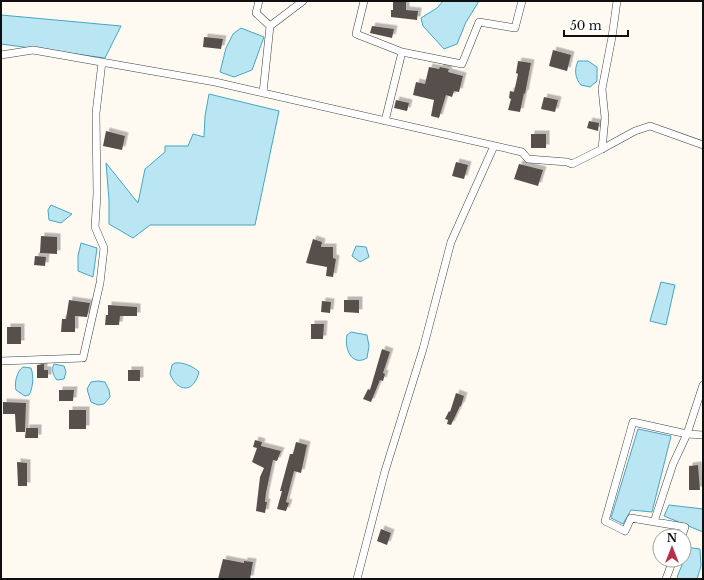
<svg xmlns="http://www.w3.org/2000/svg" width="704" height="580" viewBox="0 0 704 580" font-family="'Libre Baskerville',serif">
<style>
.water{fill:#bae6f3;stroke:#45a6c5}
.building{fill:#574f4c;filter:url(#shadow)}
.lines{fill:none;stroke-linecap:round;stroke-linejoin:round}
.street-casing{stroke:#424242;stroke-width:8}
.street{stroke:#fff;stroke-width:7}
</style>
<defs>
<filter id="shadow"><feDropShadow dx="3.5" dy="-3.5" stdDeviation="0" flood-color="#0004"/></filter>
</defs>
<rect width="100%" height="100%" fill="#fefaf2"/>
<path class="water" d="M 443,1 L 479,1 L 466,22 L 457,44 L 444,49 L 423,26 L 421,18 L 437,8 Z
M 1,15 L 121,26 L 105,58 L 1,44 Z
M 241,28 L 264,37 L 252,70 L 234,77 L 220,72 L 226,48 L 233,34 Z
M 578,61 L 588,61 L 597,67 L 597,81 L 590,87 L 581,85 C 575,78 574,70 578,61 Z
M 209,94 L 279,111 L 255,225 L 150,225 L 133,238 L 109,224 L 109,200 L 106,163 L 138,203 L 145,169 L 165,152 L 165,146 L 188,146 L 193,134 L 204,137 L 205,116 Z
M 51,205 L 72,214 L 61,223 L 49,220 L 48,210 Z
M 81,243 L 97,248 L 93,277 L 78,271 L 78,256 Z
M 356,246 L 366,247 L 369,257 L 360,262 L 352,256 Z
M 661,282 L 675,285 L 666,325 L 650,321 Z
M 351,332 L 367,335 L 369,346 L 367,358 C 352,367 344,349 347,335 Z
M 175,363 C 183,362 193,366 199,372 C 194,393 178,393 170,374 L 172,365 Z
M 54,364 L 64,366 L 66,372 L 64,379 L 57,380 C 53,375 51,370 54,364 Z
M 23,367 L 31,368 C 34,376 33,388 29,395 L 25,396 L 16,390 C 14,383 17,371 23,367 Z
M 98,381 L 105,382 L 109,390 L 110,397 L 104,404 L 98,405 L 91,402 L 87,389 L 91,382 Z
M 638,429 L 671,436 L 652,512 L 631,510 L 623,524 L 611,518 Z
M 669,505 L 703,509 L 703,532 L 664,516 Z
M 685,547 L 700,549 L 701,566 L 697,579 L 679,579 L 677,577 L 684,560 Z"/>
<path class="building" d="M 393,1 L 406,1 L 406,10 L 418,11 L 417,20 L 391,17 L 391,10 L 393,10 Z
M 372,26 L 394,29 L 392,38 L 370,33 Z
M 204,37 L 223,39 L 221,49 L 203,47 Z
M 553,50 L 571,55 L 567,71 L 549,66 Z
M 518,61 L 531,63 L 525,94 L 524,93 L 520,112 L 508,110 L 511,99 L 509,98 L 510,91 L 514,92 L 518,74 L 516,73 Z
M 429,67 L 439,69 L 440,67 L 449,69 L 448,72 L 463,76 L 459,92 L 454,91 L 452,97 L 446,95 L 439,118 L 431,116 L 434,100 L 413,95 L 416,82 L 425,84 Z
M 544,97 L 558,100 L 555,112 L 541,109 Z
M 396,100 L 409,103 L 407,111 L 394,108 Z
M 589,121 L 599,123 L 598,131 L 587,128 Z
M 106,131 L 125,136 L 122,150 L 103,146 Z
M 531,134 L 546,134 L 546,148 L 531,148 Z
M 456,162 L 468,165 L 464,179 L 452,176 Z
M 519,164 L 543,170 L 538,186 L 514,179 Z
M 41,236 L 57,237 L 57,254 L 40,253 Z
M 313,239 L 322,242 L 321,247 L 333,247 L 333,258 L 336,259 L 333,277 L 326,276 L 327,267 L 306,263 Z
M 35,256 L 46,257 L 45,266 L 34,265 Z
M 69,300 L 90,303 L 87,317 L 75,316 L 75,332 L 61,332 L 62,319 L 66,319 Z
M 344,300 L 359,300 L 359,313 L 344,312 Z
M 322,301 L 331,302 L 330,313 L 321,312 Z
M 108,305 L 137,307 L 137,316 L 120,316 L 119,325 L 105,325 L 106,315 L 108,315 Z
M 311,324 L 324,324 L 323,339 L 311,339 Z
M 7,327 L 21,327 L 21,344 L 7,344 Z
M 382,349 L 390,352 L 383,373 L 385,374 L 383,381 L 380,380 L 371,402 L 363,399 L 368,389 L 370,390 Z
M 44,364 L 44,370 L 48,370 L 48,378 L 37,378 L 37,365 Z
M 128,370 L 140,370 L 140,381 L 128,381 Z
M 59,390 L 74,390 L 73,401 L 59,401 Z
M 456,393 L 464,396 L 461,406 L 460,406 L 451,425 L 447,424 L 448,420 L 445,419 L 449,411 L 450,412 Z
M 3,402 L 26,403 L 25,432 L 16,432 L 15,414 L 3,414 Z
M 69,410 L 86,410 L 86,429 L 69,429 Z
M 26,428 L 38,428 L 38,438 L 25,438 Z
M 255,440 L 262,442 L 261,446 L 281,451 L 277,461 L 273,460 L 266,493 L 265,502 L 267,502 L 265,513 L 256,511 L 260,477 L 264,468 L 252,462 L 257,448 L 253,447 Z
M 296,442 L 307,445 L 301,473 L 294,471 L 286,502 L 289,503 L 286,511 L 277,509 L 282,491 L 280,491 L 290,454 L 293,454 Z
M 17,462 L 27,463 L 27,486 L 18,486 Z
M 698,465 L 700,490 L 689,490 L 689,466 Z
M 381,529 L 391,533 L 387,545 L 377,541 Z
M 223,559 L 244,563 L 244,561 L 253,562 L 250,579 L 218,579 Z"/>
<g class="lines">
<g class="street-casing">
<path id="street" d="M 259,1 L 256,13 L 270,26 L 303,1
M 364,1 L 356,34 L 402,52 L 462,64 L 479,22 L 515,28 L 522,1
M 1,55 L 33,50 L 215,82 L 522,152 L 528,159 L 567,162 L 572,164 L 602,149 L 635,131 L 650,126 L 703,145
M 263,93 L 270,26
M 385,121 L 402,52
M 602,149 L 605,118 L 602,89 L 612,37 L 617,1
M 1,361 L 83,358 L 100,283 L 104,248 L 95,227 L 97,194 L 96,113 L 102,62
M 654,522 L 673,464 L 687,434 L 703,435
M 682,536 L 685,527 L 631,518 L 625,531 L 605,521 L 633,422 L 687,434 L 703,385
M 357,579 L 385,471 L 423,349 L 451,242 L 494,146
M 666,579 L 673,560"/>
</g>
<use href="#street" class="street"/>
</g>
<rect width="704" height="580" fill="none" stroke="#0f0f0f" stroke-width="4"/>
<g transform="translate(672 548)"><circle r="19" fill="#ffffff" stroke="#9f9f9f"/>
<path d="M0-3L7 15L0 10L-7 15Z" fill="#b72f4a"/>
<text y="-6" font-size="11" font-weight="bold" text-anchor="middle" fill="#0f0f0f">N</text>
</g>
<path d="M564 30v6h64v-6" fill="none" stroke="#0f0f0f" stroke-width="2"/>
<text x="570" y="30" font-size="12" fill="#0f0f0f" stroke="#ffffff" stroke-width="3" paint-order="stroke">50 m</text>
</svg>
